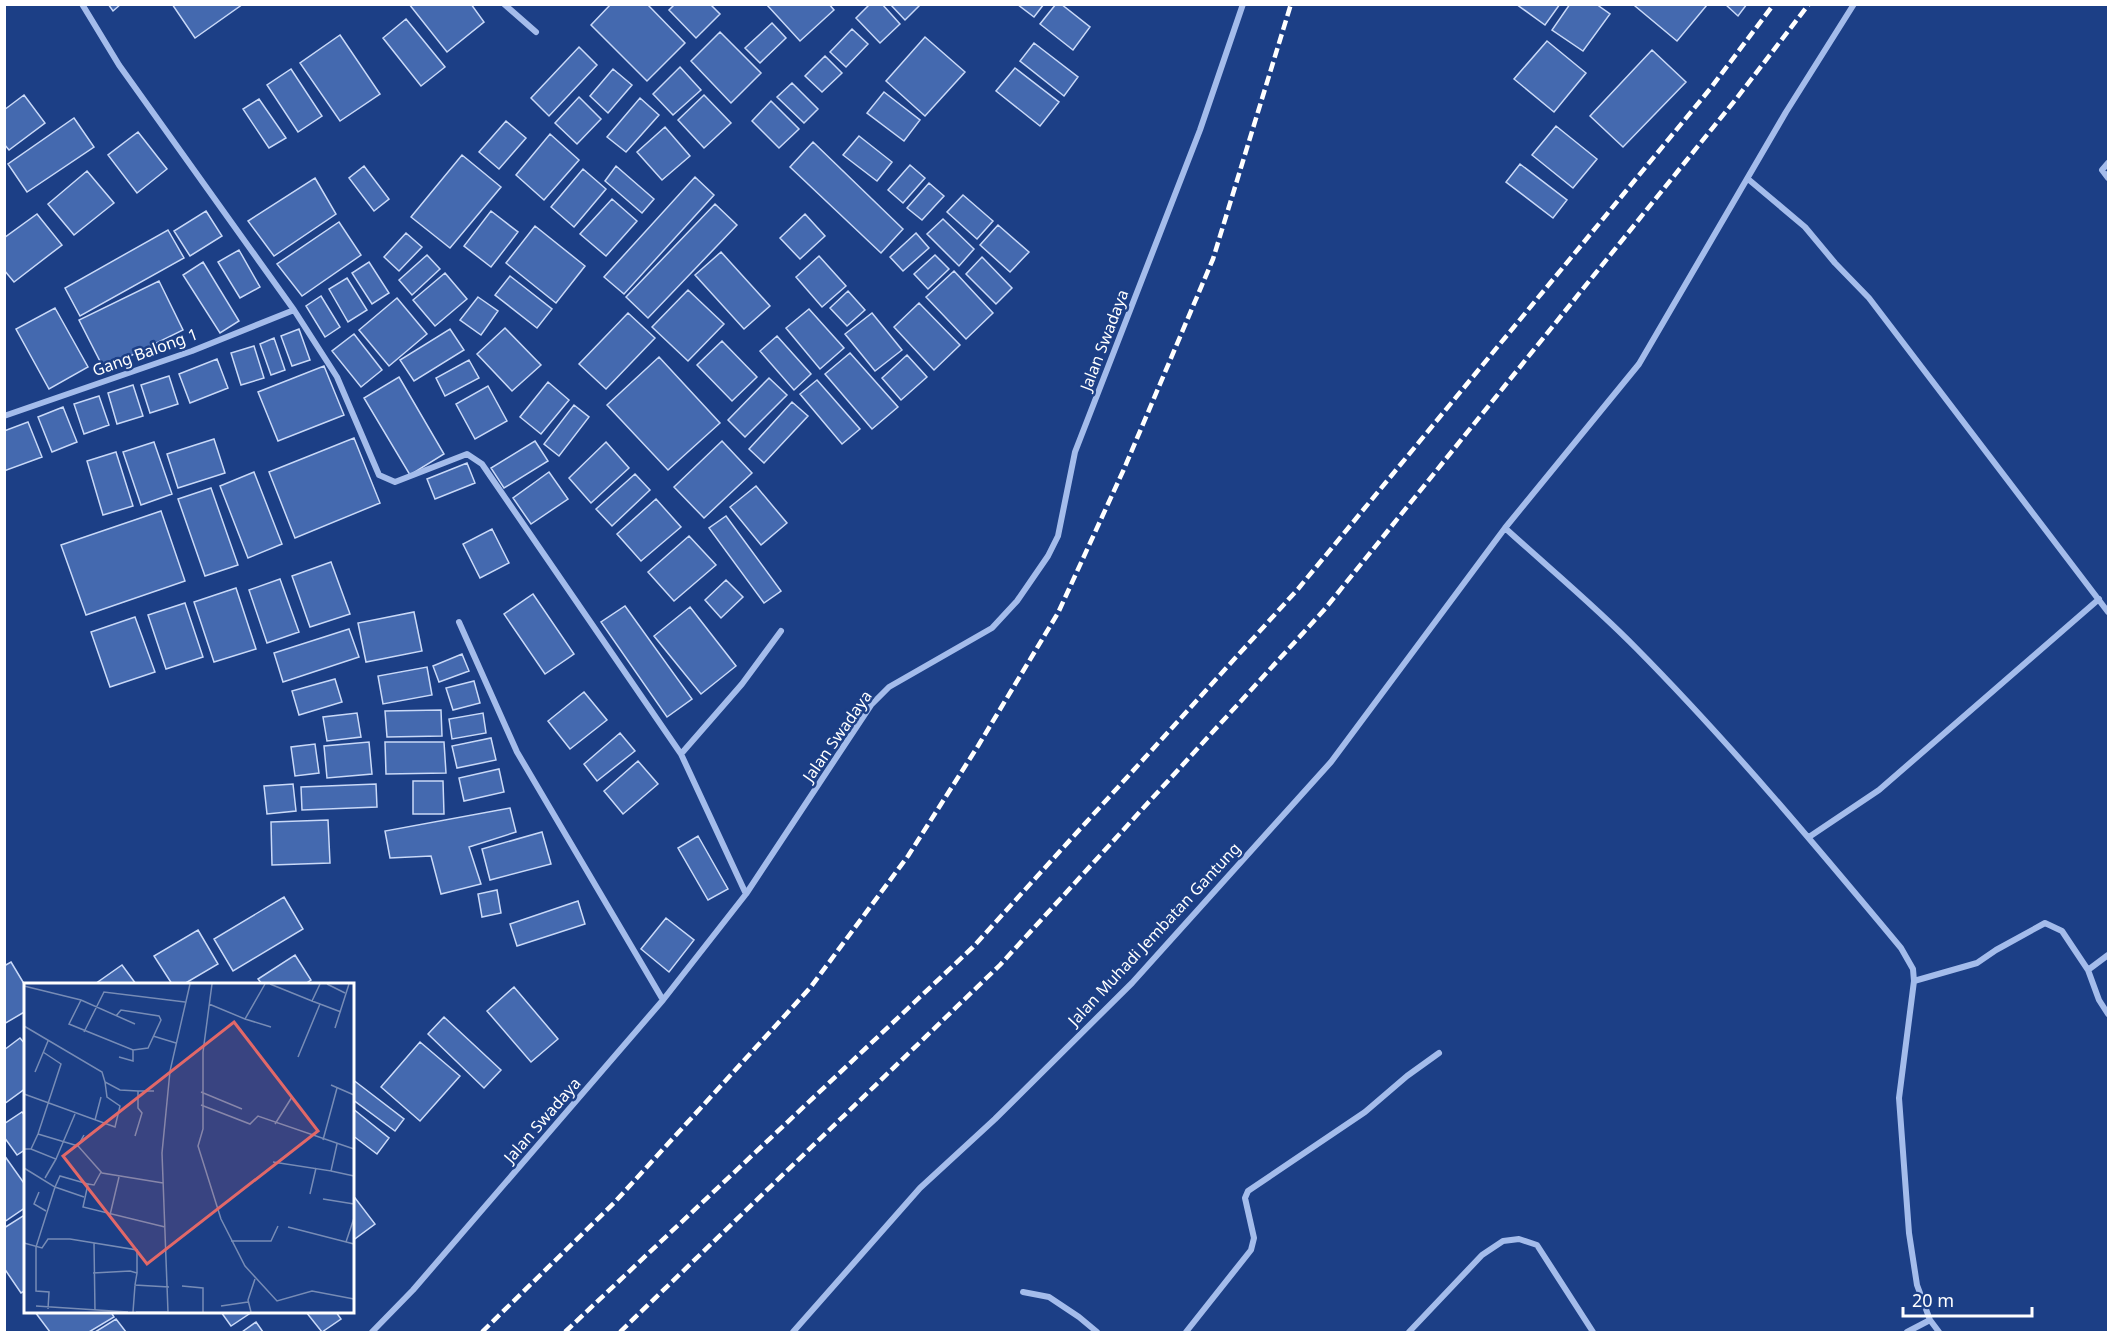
<svg xmlns="http://www.w3.org/2000/svg" width="2113" height="1337" viewBox="0 0 2113 1337" font-family="'Noto Sans',sans-serif">
<style>
.building{fill:#4469af;stroke:#c9d9f8;stroke-width:1.5}
.lines{fill:none;stroke-linecap:round;stroke-linejoin:round}
.minor{stroke:#a4bceb;stroke-width:6}
.rail{stroke:#fff;stroke-width:4.5;stroke-dasharray:10 4.5;stroke-linecap:butt}
.labels{text-anchor:middle;dominant-baseline:central;stroke-width:5;stroke-linejoin:round;paint-order:stroke}
.street-label{font-size:16px;fill:#fff;stroke:#1c3f86}
.inset-road{fill:none;stroke:#778cb6;stroke-width:1.5}
.view{fill:#e26868;fill-opacity:0.15;stroke:#e26868;stroke-width:3}
.inset-edge{fill:none;stroke:#fff;stroke-width:3}
</style>
<rect width="100%" height="100%" fill="#1c3f86"/>
<path class="building" d="M 108,4 L 121,4 L 113,11 Z
M 172,4 L 243,4 L 195,38 Z
M 409,4 L 471,4 L 484,22 L 447,52 Z
M 611,4 L 647,4 L 685,43 L 647,81 L 591,25 Z
M 675,4 L 710,4 L 720,14 L 696,38 L 669,10 Z
M 829,4 L 834,10 L 800,41 L 767,5 Z
M 870,4 L 882,4 L 900,24 L 880,43 L 856,18 Z
M 890,4 L 921,4 L 905,20 Z
M 1017,4 L 1044,4 L 1034,17 Z
M 1056,4 L 1061,4 L 1090,27 L 1073,50 L 1040,24 Z
M 1516,4 L 1560,4 L 1545,25 Z
M 1570,4 L 1596,4 L 1610,14 L 1583,51 L 1552,30 Z
M 1637,4 L 1707,4 L 1707,5 L 1677,41 L 1635,6 Z
M 1725,4 L 1747,4 L 1738,16 Z
M 406,19 L 445,67 L 421,86 L 383,38 Z
M 772,23 L 786,38 L 760,63 L 745,48 Z
M 852,29 L 868,44 L 846,67 L 830,52 Z
M 720,32 L 761,73 L 731,103 L 691,61 Z
M 340,35 L 380,94 L 340,121 L 300,63 Z
M 925,37 L 965,72 L 925,116 L 886,81 Z
M 1547,41 L 1586,73 L 1554,112 L 1514,79 Z
M 1034,43 L 1078,77 L 1064,96 L 1020,61 Z
M 579,47 L 597,65 L 549,116 L 531,98 Z
M 1652,50 L 1686,82 L 1623,147 L 1590,116 Z
M 825,56 L 842,73 L 822,92 L 805,76 Z
M 680,67 L 701,90 L 673,115 L 653,94 Z
M 1015,68 L 1059,102 L 1040,126 L 996,91 Z
M 291,69 L 322,116 L 298,132 L 267,85 Z
M 613,69 L 632,85 L 608,113 L 590,96 Z
M 792,83 L 818,109 L 804,123 L 777,97 Z
M 884,92 L 920,120 L 904,141 L 867,113 Z
M 24,95 L 45,123 L 9,150 L 4,144 L 4,110 Z
M 704,95 L 731,123 L 704,148 L 678,120 Z
M 579,97 L 601,119 L 577,144 L 555,123 Z
M 640,98 L 659,115 L 626,152 L 607,137 Z
M 259,99 L 286,138 L 269,148 L 243,109 Z
M 771,101 L 799,129 L 779,148 L 752,121 Z
M 74,118 L 94,147 L 27,192 L 8,164 Z
M 506,121 L 526,138 L 499,169 L 479,152 Z
M 1556,126 L 1597,159 L 1573,188 L 1532,155 Z
M 665,127 L 690,156 L 662,180 L 637,152 Z
M 138,132 L 167,169 L 137,193 L 108,155 Z
M 550,134 L 579,160 L 544,200 L 516,175 Z
M 859,136 L 892,162 L 877,181 L 843,155 Z
M 813,142 L 903,229 L 881,253 L 790,167 Z
M 462,155 L 501,187 L 450,248 L 411,217 Z
M 1520,164 L 1567,200 L 1553,218 L 1506,182 Z
M 910,165 L 925,178 L 903,203 L 888,190 Z
M 364,166 L 389,199 L 374,211 L 349,178 Z
M 616,166 L 654,199 L 642,213 L 605,181 Z
M 583,169 L 606,189 L 574,227 L 551,207 Z
M 87,171 L 114,203 L 74,235 L 48,204 Z
M 695,177 L 714,195 L 624,294 L 604,277 Z
M 315,178 L 336,214 L 274,256 L 248,221 Z
M 929,183 L 944,196 L 922,220 L 907,208 Z
M 963,195 L 993,221 L 977,239 L 947,212 Z
M 612,199 L 637,221 L 606,256 L 580,234 Z
M 715,204 L 737,225 L 648,318 L 626,297 Z
M 206,211 L 222,236 L 190,256 L 174,231 Z
M 491,211 L 518,232 L 491,267 L 464,246 Z
M 37,214 L 62,245 L 14,282 L 4,270 L 4,238 Z
M 805,214 L 825,236 L 800,259 L 780,238 Z
M 943,219 L 974,249 L 959,266 L 927,234 Z
M 339,222 L 361,255 L 302,296 L 277,264 Z
M 998,225 L 1029,252 L 1010,272 L 980,245 Z
M 535,226 L 585,266 L 556,303 L 506,263 Z
M 168,230 L 184,258 L 80,316 L 65,288 Z
M 406,233 L 422,247 L 399,271 L 384,257 Z
M 916,233 L 929,248 L 903,271 L 890,257 Z
M 239,250 L 260,287 L 240,298 L 218,262 Z
M 721,252 L 770,306 L 744,329 L 695,275 Z
M 427,255 L 440,269 L 412,295 L 399,280 Z
M 935,255 L 949,269 L 928,289 L 914,274 Z
M 819,256 L 846,286 L 822,307 L 796,277 Z
M 982,257 L 1012,288 L 996,304 L 966,274 Z
M 203,262 L 239,321 L 220,333 L 183,275 Z
M 369,262 L 389,293 L 372,304 L 352,273 Z
M 954,271 L 993,313 L 966,339 L 926,297 Z
M 445,273 L 467,299 L 435,326 L 413,300 Z
M 510,276 L 552,309 L 537,328 L 495,295 Z
M 347,278 L 367,310 L 348,322 L 329,289 Z
M 159,281 L 183,330 L 104,369 L 79,320 Z
M 688,290 L 724,324 L 688,361 L 652,327 Z
M 848,291 L 865,310 L 847,326 L 830,308 Z
M 321,296 L 340,327 L 325,337 L 306,306 Z
M 478,297 L 498,311 L 481,335 L 460,320 Z
M 397,298 L 427,334 L 389,366 L 359,330 Z
M 919,303 L 960,345 L 934,370 L 894,327 Z
M 55,308 L 88,367 L 49,389 L 16,329 Z
M 809,309 L 844,348 L 820,369 L 786,328 Z
M 628,313 L 655,338 L 606,389 L 579,364 Z
M 872,313 L 902,350 L 875,371 L 845,334 Z
M 505,328 L 541,365 L 512,391 L 477,354 Z
M 299,329 L 310,360 L 292,366 L 281,336 Z
M 450,329 L 464,350 L 414,381 L 400,360 Z
M 354,334 L 382,370 L 361,387 L 332,351 Z
M 777,336 L 811,374 L 794,390 L 760,351 Z
M 274,338 L 285,370 L 271,375 L 260,344 Z
M 722,341 L 757,377 L 732,401 L 697,365 Z
M 254,346 L 264,378 L 241,385 L 231,353 Z
M 850,353 L 898,407 L 872,429 L 825,374 Z
M 907,355 L 927,377 L 901,400 L 882,378 Z
M 659,357 L 720,423 L 668,470 L 607,405 Z
M 217,359 L 228,388 L 190,403 L 179,374 Z
M 469,360 L 479,378 L 445,396 L 436,378 Z
M 324,366 L 344,415 L 278,441 L 258,392 Z
M 169,376 L 178,404 L 150,413 L 141,385 Z
M 399,377 L 444,454 L 410,475 L 364,398 Z
M 769,378 L 787,395 L 745,437 L 728,420 Z
M 817,380 L 860,429 L 842,444 L 800,394 Z
M 548,382 L 569,400 L 541,434 L 520,417 Z
M 133,385 L 143,416 L 117,424 L 108,393 Z
M 488,386 L 507,421 L 475,439 L 456,404 Z
M 99,396 L 109,425 L 84,434 L 74,404 Z
M 792,402 L 808,416 L 764,463 L 749,449 Z
M 574,405 L 589,417 L 559,456 L 544,444 Z
M 63,407 L 77,442 L 52,452 L 38,417 Z
M 28,422 L 42,457 L 4,471 L 4,431 Z
M 354,438 L 380,503 L 295,538 L 269,472 Z
M 214,439 L 225,473 L 178,488 L 167,454 Z
M 535,441 L 548,461 L 504,488 L 491,468 Z
M 722,441 L 752,473 L 704,518 L 674,487 Z
M 154,442 L 172,494 L 141,505 L 123,452 Z
M 606,442 L 629,468 L 591,503 L 569,478 Z
M 116,452 L 133,506 L 103,515 L 87,461 Z
M 467,463 L 475,483 L 435,499 L 427,479 Z
M 254,472 L 282,544 L 248,558 L 220,486 Z
M 549,472 L 568,499 L 531,524 L 513,498 Z
M 635,474 L 650,490 L 612,526 L 596,509 Z
M 756,486 L 787,523 L 761,545 L 730,507 Z
M 211,488 L 238,565 L 205,576 L 178,499 Z
M 656,499 L 681,527 L 641,561 L 617,534 Z
M 161,511 L 185,581 L 86,615 L 61,545 Z
M 726,516 L 781,591 L 764,603 L 709,528 Z
M 492,529 L 509,563 L 480,578 L 463,544 Z
M 689,536 L 716,565 L 674,601 L 648,572 Z
M 331,562 L 350,614 L 310,627 L 292,576 Z
M 280,579 L 299,632 L 267,643 L 249,590 Z
M 726,580 L 743,597 L 721,618 L 705,600 Z
M 236,588 L 256,649 L 214,662 L 194,602 Z
M 533,594 L 574,654 L 545,674 L 504,614 Z
M 185,603 L 203,657 L 166,669 L 148,615 Z
M 625,606 L 692,699 L 667,717 L 601,622 Z
M 690,607 L 736,666 L 701,694 L 654,636 Z
M 414,612 L 422,651 L 366,662 L 358,623 Z
M 135,617 L 155,672 L 110,687 L 91,632 Z
M 349,629 L 359,657 L 283,682 L 274,653 Z
M 462,654 L 469,671 L 439,682 L 433,666 Z
M 427,667 L 432,695 L 383,704 L 378,676 Z
M 335,679 L 342,702 L 299,715 L 292,691 Z
M 474,681 L 480,703 L 453,710 L 446,688 Z
M 584,692 L 607,720 L 570,749 L 548,721 Z
M 441,710 L 442,736 L 387,737 L 385,711 Z
M 357,713 L 361,737 L 327,741 L 323,717 Z
M 483,713 L 486,733 L 452,739 L 449,719 Z
M 620,733 L 635,751 L 597,781 L 584,764 Z
M 491,738 L 496,760 L 457,768 L 452,746 Z
M 369,742 L 372,774 L 327,778 L 324,746 Z
M 385,742 L 444,742 L 446,773 L 386,774 Z
M 315,744 L 319,773 L 295,776 L 291,747 Z
M 638,761 L 658,784 L 623,814 L 604,791 Z
M 499,769 L 504,792 L 464,801 L 459,778 Z
M 413,781 L 443,781 L 444,814 L 413,814 Z
M 293,784 L 296,811 L 267,814 L 264,786 Z
M 376,784 L 377,807 L 302,810 L 301,787 Z
M 510,808 L 516,832 L 469,847 L 481,884 L 441,894 L 431,856 L 390,858 L 385,831 Z
M 328,820 L 330,863 L 272,865 L 271,822 Z
M 542,832 L 551,864 L 490,880 L 482,849 Z
M 698,836 L 728,889 L 708,900 L 678,848 Z
M 497,890 L 501,913 L 482,917 L 478,894 Z
M 284,897 L 303,929 L 233,971 L 214,939 Z
M 578,901 L 585,924 L 517,946 L 510,924 Z
M 666,918 L 694,940 L 669,972 L 641,949 Z
M 198,930 L 218,964 L 184,984 L 172,984 L 154,956 Z
M 295,955 L 311,980 L 305,984 L 262,984 L 258,979 Z
M 11,962 L 26,987 L 26,1011 L 4,1024 L 4,966 Z
M 122,965 L 136,984 L 95,984 Z
M 514,987 L 558,1039 L 531,1062 L 487,1011 Z
M 444,1017 L 501,1070 L 484,1088 L 428,1034 Z
M 20,1038 L 26,1045 L 26,1088 L 4,1104 L 4,1050 Z
M 420,1042 L 460,1076 L 420,1121 L 381,1087 Z
M 352,1079 L 404,1119 L 395,1131 L 352,1099 Z
M 352,1108 L 389,1138 L 377,1154 L 352,1135 Z
M 22,1112 L 26,1117 L 26,1149 L 17,1155 L 4,1137 L 4,1124 Z
M 4,1155 L 26,1186 L 26,1207 L 4,1222 Z
M 352,1194 L 375,1224 L 352,1241 Z
M 26,1214 L 26,1290 L 21,1293 L 4,1268 L 4,1228 Z
M 35,1312 L 111,1312 L 114,1317 L 89,1332 L 50,1332 Z
M 221,1312 L 252,1312 L 231,1326 Z
M 306,1312 L 336,1312 L 341,1319 L 322,1332 Z
M 116,1319 L 126,1332 L 95,1332 Z
M 256,1322 L 263,1332 L 242,1332 Z"/>
<g class="lines">
<path class="minor" d="M 82,4 L 119,65 L 294,310 L 337,377 L 379,475 L 395,482 L 467,454 L 482,464 L 681,754 L 746,894
M 504,4 L 536,32
M 2108,163 L 2102,170 L 2108,178
M 1748,179 L 1805,227 L 1835,263 L 1869,298 L 2108,612
M 4,416 L 192,351 L 294,310
M 1505,528 C 1549,568 1595,606 1636,648 C 1730,743 1816,846 1901,948 L 1913,969 L 1914,981 L 1899,1098 L 1909,1233 L 1917,1285 L 1930,1320 L 1907,1332
M 459,622 L 517,752 L 663,1000
M 681,754 L 742,684 L 781,631
M 1809,837 L 1879,790 L 2099,599
M 2108,955 L 2088,970 L 2099,1000 L 2108,1014
M 1914,981 L 1977,963 L 1996,950 L 2045,923 L 2062,931 L 2088,970
M 1023,1292 L 1049,1297 L 1079,1317 L 1097,1332
M 1930,1320 L 1939,1332
M 372,1332 L 413,1290 L 663,1000 L 746,894 L 871,705 L 889,687 L 992,628 L 1017,601 L 1048,556 L 1058,536 L 1075,452 L 1200,130 L 1243,4
M 793,1332 L 920,1188 L 995,1119 L 1132,983 L 1331,762 L 1505,528 L 1639,364 L 1786,112 L 1854,4
M 1186,1332 L 1251,1250 L 1254,1238 L 1245,1198 L 1248,1191 L 1365,1112 L 1407,1076 L 1439,1053
M 1409,1332 L 1482,1255 L 1503,1241 L 1519,1239 L 1537,1245 L 1593,1332"/>
<path class="rail" d="M 482,1332 L 614,1203 L 810,988 L 908,856 L 978,746 L 1058,613 L 1124,469 L 1213,259 L 1291,4
M 565,1332 L 973,947 L 1298,589 L 1710,89 L 1774,4
M 620,1332 L 1000,965 L 1324,610 L 1736,99 L 1809,4"/>
</g>
<g class="labels">
<g class="street-label">
<text transform="translate(1104 340) rotate(-69)">Jalan Swadaya</text>
<text transform="translate(145 352) rotate(-20)">Gang Balong 1</text>
<text transform="translate(837 736) rotate(-55)">Jalan Swadaya</text>
<text transform="translate(1154 934) rotate(-47)">Jalan Muhadi Jembatan Gantung</text>
<text transform="translate(542 1120) rotate(-49)">Jalan Swadaya</text>
</g>
</g>
<g transform="translate(24 983)">
<rect width="330" height="330" fill="#1c3f86"/>
<path class="inset-road" d="M 188,1 L 179,69 L 179,146 L 174,163 L 197,236 L 221,283 L 253,318 L 288,308 L 330,316M 241,1 L 221,36 L 247,44M 246,1 L 288,18M 303,1 L 321,10M 0,3 L 57,17 L 111,41M 57,17 L 45,41 L 109,67 L 124,65 L 137,37 L 135,33 L 97,27 L 92,33M 185,21 L 221,36M 296,21 L 317,29M 0,43 L 78,89 L 81,99 L 96,107 L 114,108M 311,45 L 325,1M 60,49 L 80,9 L 161,19M 129,53 L 152,60M 95,74 L 109,78 L 109,67M 274,74 L 296,21 L 288,18 L 296,1M 11,89 L 24,58M 307,102 L 330,112M 177,109 L 218,126M 0,111 L 91,144 L 96,123 L 83,114 L 81,99M 177,122 L 226,141 L 234,133 L 330,166M 71,137 L 77,114M 251,141 L 268,114M 14,151 L 54,163M 60,152 L 54,163 L 78,190 L 139,200M 111,153 L 118,130 L 114,125 L 114,108 L 130,108M 299,157 L 313,105M 0,166 L 7,166 L 14,151 L 37,81 L 19,69M 7,166 L 32,176 L 21,195M 32,176 L 51,131M 249,179 L 307,188 L 313,161M 0,185 L 31,204 L 12,264 L 12,308 L 25,309 L 24,326M 307,188 L 330,193M 64,201 L 70,202 L 77,189M 15,209 L 10,221 L 22,228M 286,211 L 292,185M 60,214 L 31,204 L 36,193 L 64,201 L 59,224 L 141,244M 299,216 L 330,221M 86,232 L 95,194M 264,244 L 330,261M 207,258 L 247,258 L 254,243M 322,259 L 330,235M 0,260 L 18,265 L 24,256 L 46,256 L 113,267 L 113,290M 70,260 L 71,328M 69,290 L 106,288 L 113,290 L 111,302 L 145,304M 158,303 L 179,305 L 179,329M 12,323 L 104,329M 197,323 L 224,319M 109,329 L 111,302M 112,329 L 144,329M 144,329 L 138,170 L 146,88 L 166,1M 227,329 L 224,317 L 231,296"/>
<path class="view" d="M 210,39 L 294,148 L 123,281 L 39,173 Z"/>
<rect width="330" height="330" class="inset-edge"/>
</g>
<rect width="2113" height="1337" fill="none" stroke="#ffffff" stroke-width="12"/>
<path d="M1903 1307v9h129v-9" fill="none" stroke="#ffffff" stroke-width="3"/>
<text x="1912" y="1307" font-size="18" fill="#ffffff" stroke="#1c3f86" stroke-width="4.5" paint-order="stroke">20 m</text>
</svg>
